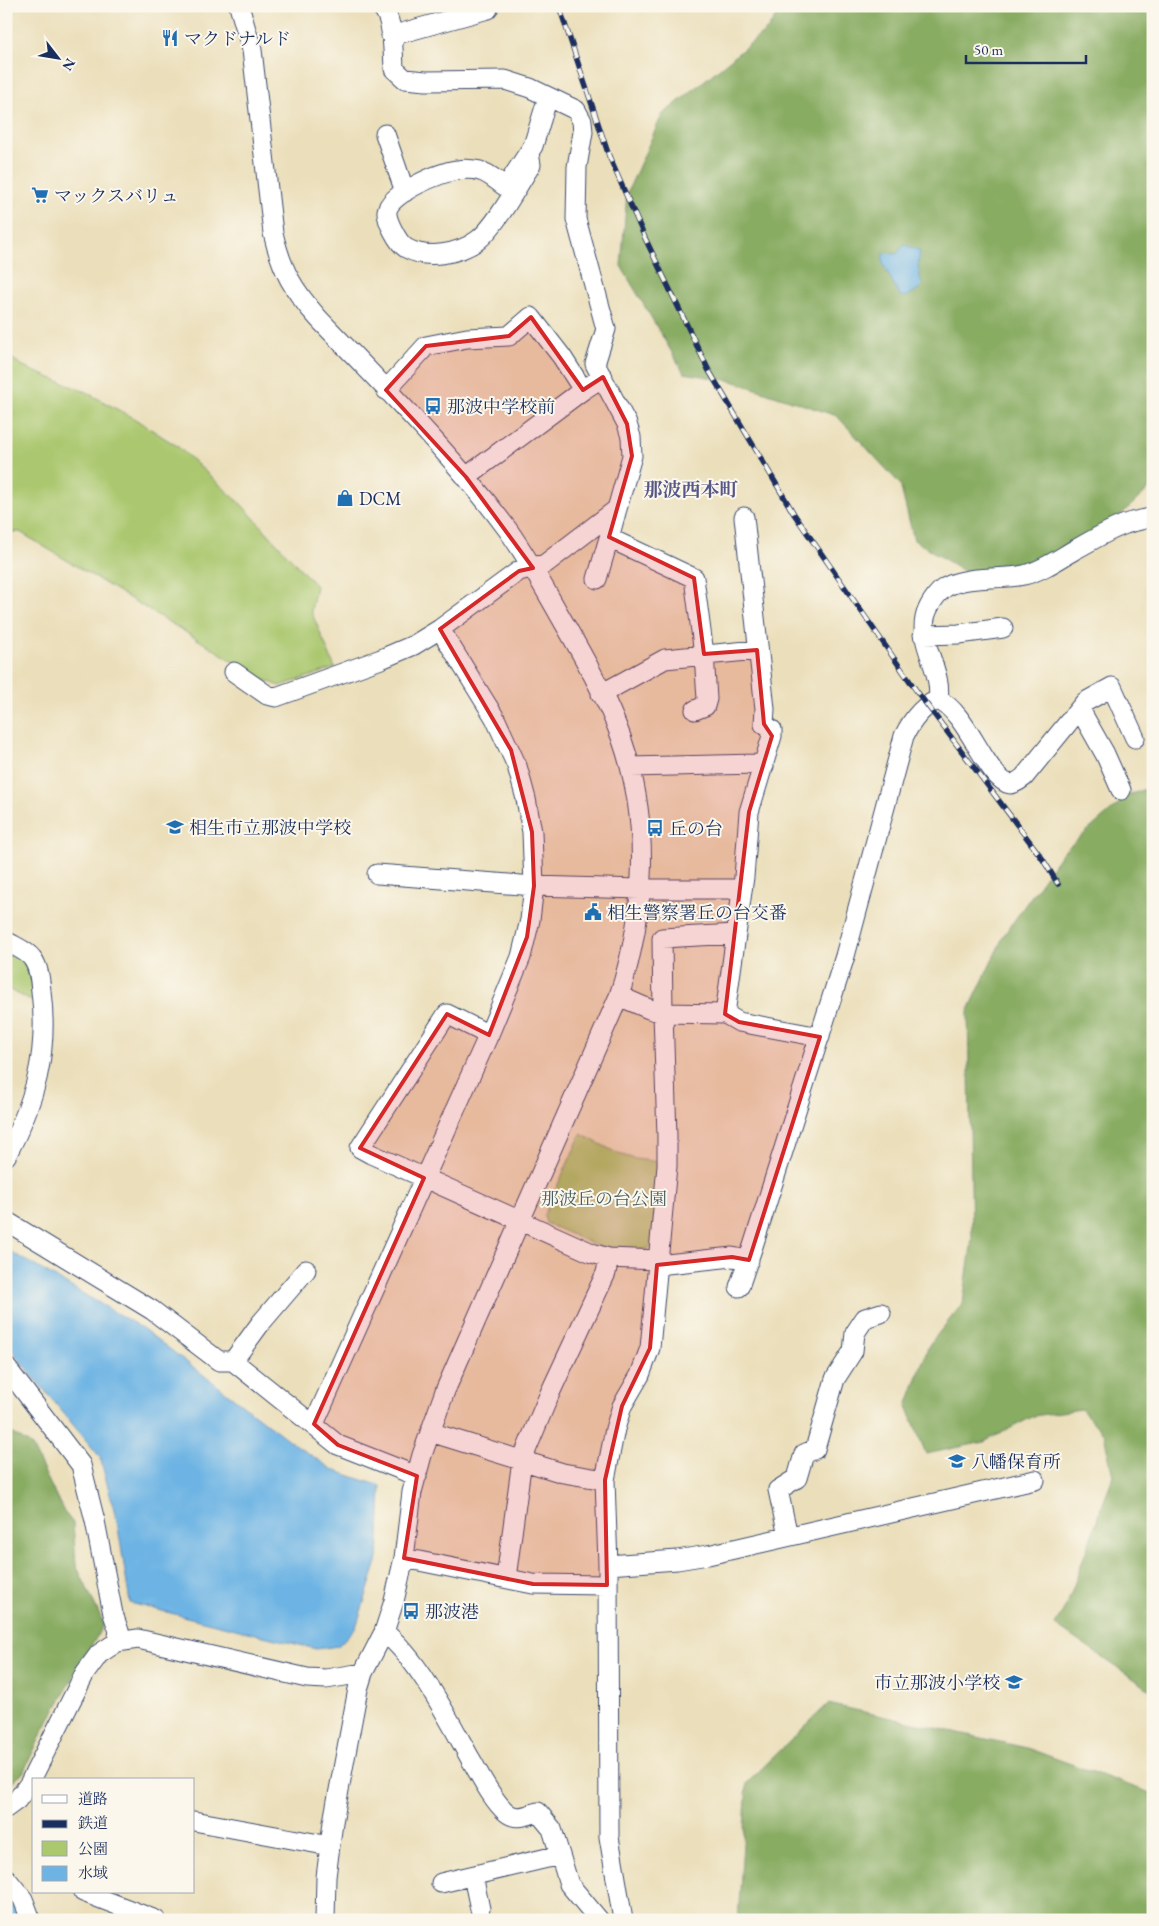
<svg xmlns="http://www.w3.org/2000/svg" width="1159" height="1926" viewBox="0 0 1159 1926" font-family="'EB Garamond','Noto Serif JP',serif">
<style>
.green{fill:#abc86f;stroke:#637c66}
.forest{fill:#88ac62;stroke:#526e60}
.water{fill:#6db4e4;stroke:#4472a1}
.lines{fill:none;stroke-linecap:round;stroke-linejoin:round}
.minor-casing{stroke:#3a496c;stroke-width:21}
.minor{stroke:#fff;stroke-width:19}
.rail-casing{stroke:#1b2f5e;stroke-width:5.5}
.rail{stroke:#fbf7ec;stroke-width:4;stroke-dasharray:11;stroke-linecap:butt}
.marked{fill:#d62828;fill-opacity:0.2;stroke:#d62828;stroke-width:4;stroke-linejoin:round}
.labels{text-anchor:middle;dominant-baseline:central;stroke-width:4;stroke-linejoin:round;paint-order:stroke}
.poi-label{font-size:18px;fill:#1b2f5e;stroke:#fbf7ec;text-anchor:start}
.park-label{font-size:18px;fill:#465d63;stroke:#fbf7ec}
.neighbourhood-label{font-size:19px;font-weight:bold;fill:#575787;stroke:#fbf7ec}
</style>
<rect width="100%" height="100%" fill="#fbf7ec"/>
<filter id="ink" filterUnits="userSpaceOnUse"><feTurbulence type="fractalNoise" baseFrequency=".02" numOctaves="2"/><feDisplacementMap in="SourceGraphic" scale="10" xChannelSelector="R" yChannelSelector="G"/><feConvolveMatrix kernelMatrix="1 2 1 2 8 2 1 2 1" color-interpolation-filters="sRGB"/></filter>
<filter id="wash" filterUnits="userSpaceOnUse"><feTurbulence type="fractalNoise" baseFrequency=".0096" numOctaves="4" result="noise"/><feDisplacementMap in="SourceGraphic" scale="20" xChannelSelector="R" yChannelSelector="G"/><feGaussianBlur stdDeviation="1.12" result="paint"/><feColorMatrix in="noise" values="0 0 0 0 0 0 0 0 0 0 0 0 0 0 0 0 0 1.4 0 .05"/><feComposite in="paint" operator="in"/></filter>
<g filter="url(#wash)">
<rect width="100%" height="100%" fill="#ebdfbb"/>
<path class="green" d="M 6,355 L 28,369 L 86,392 L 135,419 L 177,446 L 242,505 L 316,586 L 311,611 L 335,668 L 280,686 L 254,676 L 220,653 L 20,532 L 6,532 Z
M 6,949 L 25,960 L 34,979 L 36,1003 L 6,988 Z
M 581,1134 L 619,1154 L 635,1159 L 660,1162 L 653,1245 L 646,1250 L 601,1248 L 546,1223 L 544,1215 Z"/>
<path class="forest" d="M 782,6 L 1153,6 L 1153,485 L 1112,523 L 1025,574 L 967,573 L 914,540 L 900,484 L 837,416 L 732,381 L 684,373 L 621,266 L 627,193 L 662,115 L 768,29 Z
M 1153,786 L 1153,1692 L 1055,1625 L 1068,1602 L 1113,1476 L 1104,1434 L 1081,1409 L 1034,1416 L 984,1442 L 926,1454 L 907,1406 L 929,1345 L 963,1303 L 972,1239 L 968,1012 L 1004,935 L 1062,853 L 1129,795 Z
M 6,1429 L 31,1445 L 64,1512 L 73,1523 L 76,1565 L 104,1624 L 44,1729 L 23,1773 L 6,1787 Z
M 828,1704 L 1027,1748 L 1153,1794 L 1153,1920 L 738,1920 L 747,1783 Z"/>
<path class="water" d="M 904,244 L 920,251 L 918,266 L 922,287 L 906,297 L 900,296 L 883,264 L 883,253 L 897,254 Z
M 6,1249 L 142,1328 L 290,1441 L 333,1470 L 381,1486 L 378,1559 L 356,1627 L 338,1646 L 316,1649 L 130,1603 L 117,1521 L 100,1457 L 20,1361 L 6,1341 Z
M 6,1896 L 21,1918 L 22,1920 L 6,1920 Z"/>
</g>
<g filter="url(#ink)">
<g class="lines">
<g class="minor-casing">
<path id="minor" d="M 239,6 L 252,50 L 273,233 C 282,271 293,290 319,319 C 384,387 452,454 508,530 C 530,561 548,595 567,628 C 587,663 607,699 621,737 C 651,822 646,912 619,996 L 445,1391 L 422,1455 L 412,1492 L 404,1558 L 394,1601 L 384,1632 L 363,1673 L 358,1689 L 333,1822 L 326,1877 L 325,1920
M 391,36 L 488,9
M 385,134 L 405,192
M 529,153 L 531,165 C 517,186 497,225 478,240 C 459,254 427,260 406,248 C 398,243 386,220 387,211 C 390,193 441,172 457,170 C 463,169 474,169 480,171 C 489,173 498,182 506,187 L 533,146 L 548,97
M 386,390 L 426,346 L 467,338 L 509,336 L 531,317 L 562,357 L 583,390 L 603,377
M 466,477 L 583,390
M 618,505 L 609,538 L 694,578 L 704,654 L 707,699 L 705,706 L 695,710
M 597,579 L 609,538
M 923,635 L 959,634 L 1003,628
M 234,672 L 267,695 L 276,697 L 381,659 L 414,645 L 440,629 L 519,571 L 545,564 L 617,509 L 632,456 L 631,437 L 627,424 L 595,364 L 606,329 L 576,219 L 577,167 L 583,132 L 582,121 L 576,110 L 530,88 L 505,80 L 426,81 L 405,79 L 394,69 C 393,53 394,16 380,6
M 601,694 L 665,659 L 757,650
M 938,700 C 943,671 919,646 925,618 C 927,608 936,593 946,587 C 968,575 1001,580 1024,575 C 1042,571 1060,558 1076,549 C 1091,541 1107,531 1123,525 C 1132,521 1143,520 1153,517
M 1073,716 L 1083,715 L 1105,754 L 1121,790
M 630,767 L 757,764 L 764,766
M 377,874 L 534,886 L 640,889 L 742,889
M 736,934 L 662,938 L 663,1013 L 725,1014 L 739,1022 L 820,1037
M 6,941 C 14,946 27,951 32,958 C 39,967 40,980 41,991 C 49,1054 35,1101 6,1156
M 619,996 L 649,1009 L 663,1013 L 667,1136 L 667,1166 L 650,1348 L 640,1375 L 622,1406 L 615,1429 L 605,1480 L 608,1565 L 609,1837 L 623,1920
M 725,1014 L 744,877 L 749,812 L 772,736 L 772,730 L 764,724 L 765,709 L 744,517
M 489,1035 L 447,1014 L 360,1148 L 371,1154 L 592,1253 L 609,1258 L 657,1260 L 667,1264 L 732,1257 L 749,1260
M 6,1221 L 152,1310 L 219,1361 L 233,1361
M 306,1270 L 260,1324 L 233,1361 L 338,1445 L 417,1476
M 739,1287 L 753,1246 L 845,956 L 904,736 C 911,722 923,705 938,700 C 967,711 987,780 1010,784 C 1015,784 1020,780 1024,777 L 1085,702 L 1112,687 L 1135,738
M 6,1367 L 81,1465 L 95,1521 L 113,1614 L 119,1631 L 117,1642
M 314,1424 L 490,1032 L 521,957 L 530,920 L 534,886 L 532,832 L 526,799 L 517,766 L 495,718 L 440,629
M 430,1432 L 563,1473 L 605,1480
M 788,1536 L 778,1490 L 797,1478 L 804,1454 L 815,1449 L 835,1379 L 853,1351 L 855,1333 L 865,1318 L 881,1313
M 404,1558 L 533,1584 L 607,1585
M 608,1565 L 677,1560 L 708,1555 L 1035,1480
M 506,1578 L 522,1460 L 550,1393 L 606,1273 L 609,1258
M 384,1632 C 419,1660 448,1718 470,1758 C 479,1773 492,1800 506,1812 C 516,1821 527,1815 538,1812 L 552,1829 L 569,1884 L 599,1920
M 6,1808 L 17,1800 L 29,1784 L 85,1673 L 99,1654 L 117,1642 L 138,1639 L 307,1678 L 326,1679 L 363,1673
M 194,1821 L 330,1846
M 473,1876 L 480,1909
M 6,1878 L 23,1899 L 31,1920
M 441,1883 L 560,1855
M 83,1892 L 156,1920"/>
</g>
<use href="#minor" class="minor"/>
<g class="rail-casing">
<path id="rail" d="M 559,6 L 609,156 L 645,238 L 708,369 L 794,514 L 918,693 L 1042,858 L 1058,884"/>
</g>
<use href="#rail" class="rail"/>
</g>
</g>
<path class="marked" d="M 531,317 L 583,390 L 603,377 L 627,424 L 632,456 L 609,537 L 694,578 L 704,654 L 757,650 L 764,724 L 772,736 L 749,812 L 725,1014 L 739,1022 L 820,1037 L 749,1260 L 732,1257 L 657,1265 L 650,1348 L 622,1406 L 605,1480 L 607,1585 L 533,1584 L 404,1558 L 417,1476 L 338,1445 L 314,1424 L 424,1178 L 360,1148 L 447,1014 L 489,1035 L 527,937 L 534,886 L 532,832 L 511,750 L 440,629 L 519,571 L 533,568 L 466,477 L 386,390 L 426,346 L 509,336 Z"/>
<defs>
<g id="restaurant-bare" transform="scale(1.35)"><path d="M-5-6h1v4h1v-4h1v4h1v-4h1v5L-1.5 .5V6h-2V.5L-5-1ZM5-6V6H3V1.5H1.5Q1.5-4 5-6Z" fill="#1f6fb2" stroke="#fbf7ec" stroke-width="2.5" paint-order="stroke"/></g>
<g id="supermarket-bare" transform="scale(1.35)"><path d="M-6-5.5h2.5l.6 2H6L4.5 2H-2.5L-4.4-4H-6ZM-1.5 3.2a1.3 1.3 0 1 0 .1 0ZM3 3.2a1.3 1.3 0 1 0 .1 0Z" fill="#1f6fb2" stroke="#fbf7ec" stroke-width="2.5" paint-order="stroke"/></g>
<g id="bus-bare" transform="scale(1.35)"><path d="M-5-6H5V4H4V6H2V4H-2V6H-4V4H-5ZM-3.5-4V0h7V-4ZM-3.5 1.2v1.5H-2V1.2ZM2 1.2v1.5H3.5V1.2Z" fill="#1f6fb2" stroke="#fbf7ec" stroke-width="2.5" paint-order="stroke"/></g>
<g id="shop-bare" transform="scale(1.35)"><path d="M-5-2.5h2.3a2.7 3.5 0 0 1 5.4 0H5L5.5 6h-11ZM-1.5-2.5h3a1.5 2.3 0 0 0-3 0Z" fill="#1f6fb2" stroke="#fbf7ec" stroke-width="2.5" paint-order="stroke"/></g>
<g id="school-bare" transform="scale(1.35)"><path d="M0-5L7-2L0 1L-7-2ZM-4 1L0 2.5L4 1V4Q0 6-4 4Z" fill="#1f6fb2" stroke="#fbf7ec" stroke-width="2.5" paint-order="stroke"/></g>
<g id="civic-bare" transform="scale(1.35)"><path d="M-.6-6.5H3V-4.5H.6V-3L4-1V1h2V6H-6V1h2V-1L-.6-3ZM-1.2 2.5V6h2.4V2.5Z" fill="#1f6fb2" stroke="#fbf7ec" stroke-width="2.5" paint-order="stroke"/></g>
</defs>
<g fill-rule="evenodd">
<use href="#restaurant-bare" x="170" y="38"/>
<use href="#supermarket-bare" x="40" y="195"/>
<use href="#bus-bare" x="433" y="406"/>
<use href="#shop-bare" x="345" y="498"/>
<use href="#school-bare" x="175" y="827"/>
<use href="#bus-bare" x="655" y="828"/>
<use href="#civic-bare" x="593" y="912"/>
<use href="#school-bare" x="957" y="1461"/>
<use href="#bus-bare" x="411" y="1611"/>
<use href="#school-bare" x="1014" y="1682"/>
</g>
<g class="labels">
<g class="poi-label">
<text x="184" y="38">マクドナルド</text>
<text x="54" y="195">マックスバリュ</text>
<text x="447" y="406">那波中学校前</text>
<text x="359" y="498">DCM</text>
<text x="189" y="827">相生市立那波中学校</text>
<text x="669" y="828">丘の台</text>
<text x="607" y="912">相生警察署丘の台交番</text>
<text x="971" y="1461">八幡保育所</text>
<text x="425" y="1611">那波港</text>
<text x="1000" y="1682" text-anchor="end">市立那波小学校</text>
</g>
<g class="park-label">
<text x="604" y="1198">那波丘の台公園</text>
</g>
<g class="neighbourhood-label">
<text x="691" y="489">那波西本町</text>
</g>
</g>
<rect width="1159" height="1926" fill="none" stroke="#fbf7ec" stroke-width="25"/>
<rect x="32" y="1778" width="162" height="115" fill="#fbf7ec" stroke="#a1a7b3"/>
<rect x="42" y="1795" width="25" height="8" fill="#ffffff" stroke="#a1a7b3"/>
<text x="78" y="1804" font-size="15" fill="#1b2f5e">道路</text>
<rect x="42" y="1820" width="25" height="8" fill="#1b2f5e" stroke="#a1a7b3"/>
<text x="78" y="1828" font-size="15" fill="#1b2f5e">鉄道</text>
<rect x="42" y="1841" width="25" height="15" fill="#abc86f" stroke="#a1a7b3"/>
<text x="78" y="1854" font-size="15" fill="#1b2f5e">公園</text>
<rect x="42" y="1866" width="25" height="15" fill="#6db4e4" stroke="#a1a7b3"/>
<text x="78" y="1878" font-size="15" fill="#1b2f5e">水域</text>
<g transform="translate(58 58) rotate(121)" stroke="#fbf7ec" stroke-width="4" paint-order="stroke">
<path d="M0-4L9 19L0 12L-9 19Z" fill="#1b2f5e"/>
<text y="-8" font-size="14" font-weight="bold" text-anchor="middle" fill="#1b2f5e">N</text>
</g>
<path d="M966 55v8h120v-8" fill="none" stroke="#1b2f5e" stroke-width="2.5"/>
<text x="974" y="55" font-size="15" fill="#1b2f5e" stroke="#fbf7ec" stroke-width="4" paint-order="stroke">50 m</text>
</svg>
